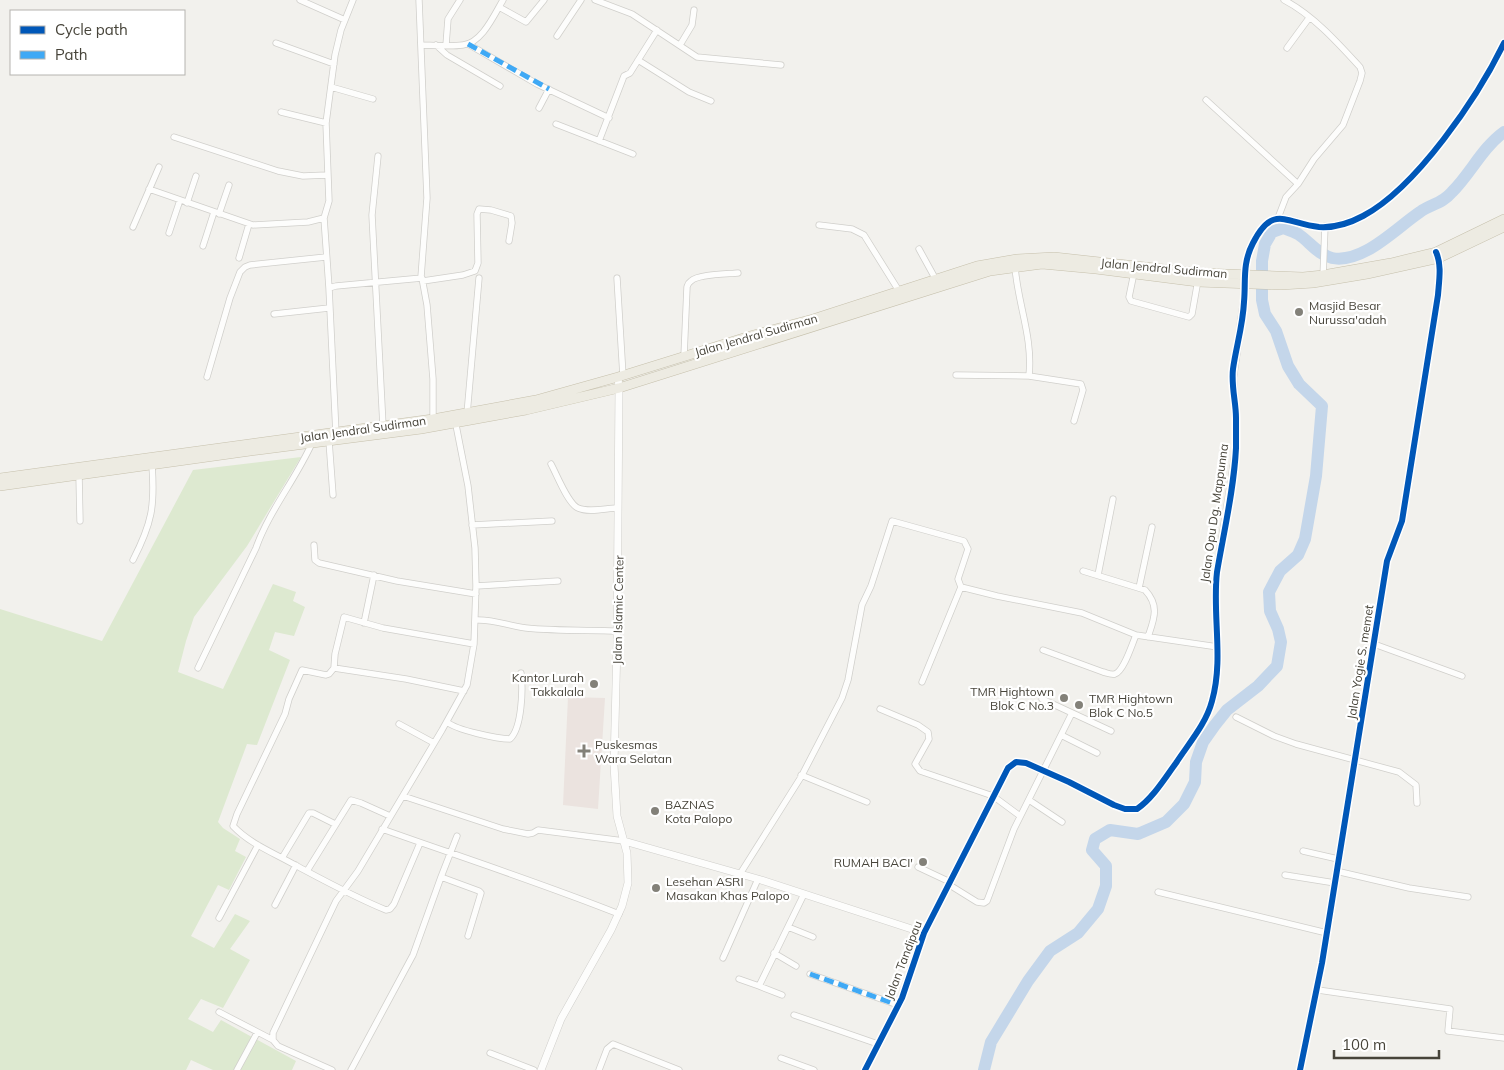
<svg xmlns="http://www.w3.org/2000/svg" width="1504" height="1070" viewBox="0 0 1504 1070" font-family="Mulish,sans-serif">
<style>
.medical{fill:#ebe3df}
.green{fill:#dde9d0}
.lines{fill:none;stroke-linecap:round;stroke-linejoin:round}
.river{stroke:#c4d6ea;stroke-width:12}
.minor-casing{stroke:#d0cfcb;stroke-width:7}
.tertiary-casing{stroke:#d0cfcb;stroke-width:8}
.trunk-casing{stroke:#c6c0ac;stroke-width:10}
.minor{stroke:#fdfdfc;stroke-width:5.5}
.tertiary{stroke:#fdfdfc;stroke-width:7}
.trunk{stroke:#edebe2;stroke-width:9}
.quiet{stroke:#3fa9f5;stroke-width:5;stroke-dasharray:10 5;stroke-linecap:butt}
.cycleway-casing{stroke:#fff;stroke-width:9}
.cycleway{stroke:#0057b8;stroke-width:6}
.poi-dot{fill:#838179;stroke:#fff;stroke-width:2}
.labels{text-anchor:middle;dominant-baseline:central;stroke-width:4.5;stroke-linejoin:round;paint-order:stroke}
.street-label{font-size:12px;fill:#47443a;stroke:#fff}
.poi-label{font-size:12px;fill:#47443a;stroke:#fff;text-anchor:start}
</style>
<rect width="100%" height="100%" fill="#f2f1ed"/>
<path class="medical" d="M 568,697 L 605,698 L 598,809 L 563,805 Z"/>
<path class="green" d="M 301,457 L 247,546 L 194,617 L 186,641 L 178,672 L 223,689 L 273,584 L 296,592 L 293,601 L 305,607 L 294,636 L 275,632 L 269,650 L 290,660 L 257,745 L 247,744 L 218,822 L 223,828 L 240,839 L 235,851 L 246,857 L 229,890 L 218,885 L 191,936 L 214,948 L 235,914 L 250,921 L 230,949 L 250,960 L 223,1008 L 201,999 L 188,1019 L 213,1032 L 221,1020 L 296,1061 L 292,1070 L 213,1070 L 191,1060 L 186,1070 L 0,1070 L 0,609 L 102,641 L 193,470 Z"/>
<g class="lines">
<path class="river" d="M 984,1070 L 991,1042 L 1028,981 L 1050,951 L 1078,933 L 1098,909 L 1106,886 L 1106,866 L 1092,850 L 1095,839 L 1110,830 L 1138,834 L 1166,822 L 1184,804 L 1195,782 L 1196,762 L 1203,742 L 1215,725 L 1227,710 L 1258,686 L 1277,666 L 1281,642 L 1278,629 L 1270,611 L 1269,592 L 1280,571 L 1298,555 L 1305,539 L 1316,476 L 1322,406 L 1299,384 L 1288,366 L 1276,331 L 1265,314 L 1262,300 L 1262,261 L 1265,244 L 1272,232 L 1283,228 C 1288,230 1293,231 1298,234 C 1309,241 1318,255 1332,258 C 1363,264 1396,228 1420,212 C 1431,204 1442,204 1452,192 C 1471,173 1482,148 1504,132"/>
<g class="minor-casing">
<path id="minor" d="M 300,0 L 345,20
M 419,0 L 427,198 L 421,277
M 595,0 L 632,14 L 697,57 L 781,65
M 1284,0 C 1313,15 1338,43 1360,67 L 1362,73 L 1360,81 L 1343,125 L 1314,159 L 1298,184
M 499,7 L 526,22 L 544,0
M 557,36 L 581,0
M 276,43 L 334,64
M 468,44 L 537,84 L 609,118
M 421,45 C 434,45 450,47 463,45 C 482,43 494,15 503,0
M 436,45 L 447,55 L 500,86
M 446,45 L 448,19 L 460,0
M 680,45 L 692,25 L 694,10
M 1287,48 L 1309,18
M 638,60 L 689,92 L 711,101
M 331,87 L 373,99
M 1206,100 L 1298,184 L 1286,197 L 1278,218
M 539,108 L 549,89
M 281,112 L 326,123
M 556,124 L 633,154
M 174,137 L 278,171 L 303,176 L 327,175
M 599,141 L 624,76 L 630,73 L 657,30
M 378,156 L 372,215 L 383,426
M 149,189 L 253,225 L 308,222 L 324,218
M 187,203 L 196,176
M 219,214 L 229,185
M 819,225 L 852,229 L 864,235 L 899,291
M 133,227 L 159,167
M 169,233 L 180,200
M 203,246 L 214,212
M 919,249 L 935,278
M 239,258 L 249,224
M 1134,273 L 1129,297 L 1131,301 L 1189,317 L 1192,314 L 1198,280
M 1244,274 C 1247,258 1255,230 1270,221 C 1282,212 1307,227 1321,227 C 1329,227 1337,225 1344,223 C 1401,212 1480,93 1504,43
M 1323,277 L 1325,226
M 617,278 L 623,376
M 423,281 L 463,275 L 475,271 L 478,263 L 477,214 L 479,209 L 491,210 L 511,216 L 512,223 L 509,241
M 329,288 L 324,218 L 329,201 L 326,123 L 335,55 L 341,30 L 353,0
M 274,314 L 329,308
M 684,356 L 687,287 C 688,284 688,283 691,281 C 698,274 728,274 738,273
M 956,375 L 1029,376 C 1033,337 1018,305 1015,267
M 1029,376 L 1081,384 L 1083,390 L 1074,421
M 207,377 L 230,298 L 240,272 L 245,267 L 250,265 L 326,257
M 467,414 L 479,278
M 336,434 L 329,288 L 336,286 L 422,278 L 427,305 L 433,379 L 433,419
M 329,441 L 333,495
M 551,464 C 557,475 568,504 578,508 C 589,513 607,508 618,508
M 79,475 L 80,521
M 472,525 L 552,521
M 314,545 L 315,560 L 319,563 L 397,581 L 476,594
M 133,560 C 152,523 155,506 152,465
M 1083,571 L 1145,590 C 1160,606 1154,619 1148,637
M 1098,575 L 1113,499
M 476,586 L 558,581
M 1139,588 L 1152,527
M 476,620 C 493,619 509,626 526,628 C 556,631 587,630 617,631
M 364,623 L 374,575
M 1374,644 L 1462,676
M 1043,650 L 1103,672 C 1107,673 1111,675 1115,674 C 1124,671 1132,644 1136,635
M 198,668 L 256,548 C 269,511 296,479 312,443
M 334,668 L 335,654 L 344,617 L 383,628 L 474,644
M 922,682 L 961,587
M 1042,699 L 1111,731
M 880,709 L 918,725 L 928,732 L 929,739 L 915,764 L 920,771 L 993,796 L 1020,816
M 1236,717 L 1274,736 L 1296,744 L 1399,772 L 1416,785 L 1417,803
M 447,722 C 456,730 498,739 510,739 C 522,728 523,689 521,673
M 399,724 L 434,743
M 1061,735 L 1097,753
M 801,775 L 867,802
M 403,796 L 503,829 L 528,834 L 533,833 L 538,830 L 624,841
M 1029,800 L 1062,822
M 382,829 C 461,857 541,883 619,914
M 457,836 L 441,877 L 479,891 L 481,893 L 468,936
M 420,843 L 394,904 L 390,909 L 386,910 C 354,897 325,881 295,865 C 274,853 250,844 233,826 L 237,814 L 285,714 L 289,699 L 302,670 L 326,675 L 329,674 L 334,668 L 406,679 L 464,691
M 1303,851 L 1338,859
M 282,858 L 309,813 L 313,813 L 335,824
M 918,867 L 950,882
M 307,871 L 351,800 L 361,803 L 390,816
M 1336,871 L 1409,888 L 1468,897
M 740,874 L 801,777 L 842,698 L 848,680 L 862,605 L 871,586 L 892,521 L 964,541 L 968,549 L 958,579 L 961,587 L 997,596 L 1082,613 L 1136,635 L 1218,647
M 1285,875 L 1335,883
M 948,884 L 977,902 L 984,903 L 987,901 L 1014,829 L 1072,713
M 1158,892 L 1327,933
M 275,905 L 296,865
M 219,918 L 258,845
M 788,927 L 813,937
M 774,953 L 796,966
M 723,958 L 758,879
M 810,974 L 898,1005
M 739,979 L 759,986 L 804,894
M 759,986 L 782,995
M 1318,990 L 1450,1009 L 1448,1031 L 1504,1038
M 219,1012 L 273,1040
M 794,1015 L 878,1044
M 490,1053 L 534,1070
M 781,1058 L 814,1070
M 237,1070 L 257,1033
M 332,1070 L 278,1046 L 273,1040 L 273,1033 L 336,901 L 358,871 L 442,730 L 467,685 L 474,644 L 476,586 L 475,548 L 468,486 L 455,420
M 351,1070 L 413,955 L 441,877
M 599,1070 L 607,1049 L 613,1044 L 679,1070"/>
</g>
<g class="tertiary-casing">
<path id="tertiary" d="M 624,841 L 758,879 L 924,933
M 541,1070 L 561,1019 L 611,930 L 622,906 L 628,883 L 627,853 L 617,816 L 614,765 L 617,644 L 619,388 L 618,377
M 865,1070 L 902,998 L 924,933 L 1008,768 L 1016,762 L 1026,763 L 1069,782 L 1114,805 L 1125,809 L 1137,809 C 1153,798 1165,778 1176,763 C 1189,743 1206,724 1212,701 C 1224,659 1212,614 1217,572 L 1236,450 L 1236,418 L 1233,378 L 1244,301 L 1244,279
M 1300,1070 L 1322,963 L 1387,561 L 1402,521 L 1438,295 C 1439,282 1443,266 1437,254"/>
</g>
<g class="trunk-casing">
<path id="trunk" d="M 0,478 L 433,419 L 536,400 L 618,377 L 750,336 L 813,319 L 977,266 L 1017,259 L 1054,257 L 1200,273 L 1303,277 L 1323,275 L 1391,263 L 1436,252 L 1504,219
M 0,486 L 258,450 L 421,429 L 526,410 L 619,388 L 990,271 L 1042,264 L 1096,269 L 1198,282 L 1281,285 L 1313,283 L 1367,274 L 1439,258 L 1504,227"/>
</g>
<use href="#minor" class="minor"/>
<use href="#tertiary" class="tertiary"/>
<use href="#trunk" class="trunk"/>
<path class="quiet" d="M 468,44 L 549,89
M 810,974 L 898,1005"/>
<g class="cycleway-casing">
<path id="cycleway" d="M 865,1070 L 902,998 L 924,933 L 1008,768 L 1016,762 L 1026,763 L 1069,782 L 1114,805 L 1125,809 L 1137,809 C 1153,798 1165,778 1176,763 C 1189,743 1206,724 1212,701 C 1224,659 1212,614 1217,572 C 1224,531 1234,489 1236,448 C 1236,438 1236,428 1236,418 C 1236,402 1231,386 1233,369 C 1236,347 1243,325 1244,302 C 1246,281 1242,264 1253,243 C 1273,203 1287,224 1319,227 C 1334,228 1350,223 1363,216 C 1416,188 1478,97 1504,43
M 1300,1070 L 1322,963 L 1387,561 L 1402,521 L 1438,295 C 1439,281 1442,265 1436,252"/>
</g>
<use href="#cycleway" class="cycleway"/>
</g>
<g class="poi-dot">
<circle cx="1299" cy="312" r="5"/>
<circle cx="594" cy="684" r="5"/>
<circle cx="1064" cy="698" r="5"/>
<circle cx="1079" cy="705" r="5"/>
<path d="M581.5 743.5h5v5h5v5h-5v5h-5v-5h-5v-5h5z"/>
<circle cx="655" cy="811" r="5"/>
<circle cx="923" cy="862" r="5"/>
<circle cx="656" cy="888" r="5"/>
</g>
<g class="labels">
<g class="street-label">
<text transform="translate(1164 268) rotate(5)">Jalan Jendral Sudirman</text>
<text transform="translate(756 335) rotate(-16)">Jalan Jendral Sudirman</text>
<text transform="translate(363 429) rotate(-8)">Jalan Jendral Sudirman</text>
<text transform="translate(1214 513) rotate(-82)">Jalan Opu Dg. Mappunna</text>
<text transform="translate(618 610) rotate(-89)">Jalan Islamic Center</text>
<text transform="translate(1360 662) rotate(-81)">Jalan Yogie S. memet</text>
<text transform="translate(903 960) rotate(-69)">Jalan Tandipau</text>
</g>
<g class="poi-label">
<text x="1309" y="305">Masjid Besar<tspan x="1309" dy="14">Nurussa'adah</tspan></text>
<text x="584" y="677" text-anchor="end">Kantor Lurah<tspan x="584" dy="14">Takkalala</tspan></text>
<text x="1054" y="691" text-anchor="end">TMR Hightown<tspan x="1054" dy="14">Blok C No.3</tspan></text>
<text x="1089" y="698">TMR Hightown<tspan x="1089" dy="14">Blok C No.5</tspan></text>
<text x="595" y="744">Puskesmas<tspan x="595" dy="14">Wara Selatan</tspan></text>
<text x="665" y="804">BAZNAS<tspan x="665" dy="14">Kota Palopo</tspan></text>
<text x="913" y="862" text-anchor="end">RUMAH BACI'</text>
<text x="666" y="881">Lesehan ASRI<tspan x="666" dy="14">Masakan Khas Palopo</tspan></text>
</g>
</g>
<rect x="10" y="10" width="175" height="65" fill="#ffffff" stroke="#b5b4b0"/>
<rect x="20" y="26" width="25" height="8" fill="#0057b8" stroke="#b5b4b0"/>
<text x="55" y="35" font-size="15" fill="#47443a">Cycle path</text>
<rect x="20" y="51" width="25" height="8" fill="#3fa9f5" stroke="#b5b4b0"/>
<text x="55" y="60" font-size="15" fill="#47443a">Path</text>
<path d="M1334 1050v8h105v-8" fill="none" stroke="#47443a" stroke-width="2.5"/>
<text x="1342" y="1050" font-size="15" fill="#47443a" stroke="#ffffff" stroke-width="4" paint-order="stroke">100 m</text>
</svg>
